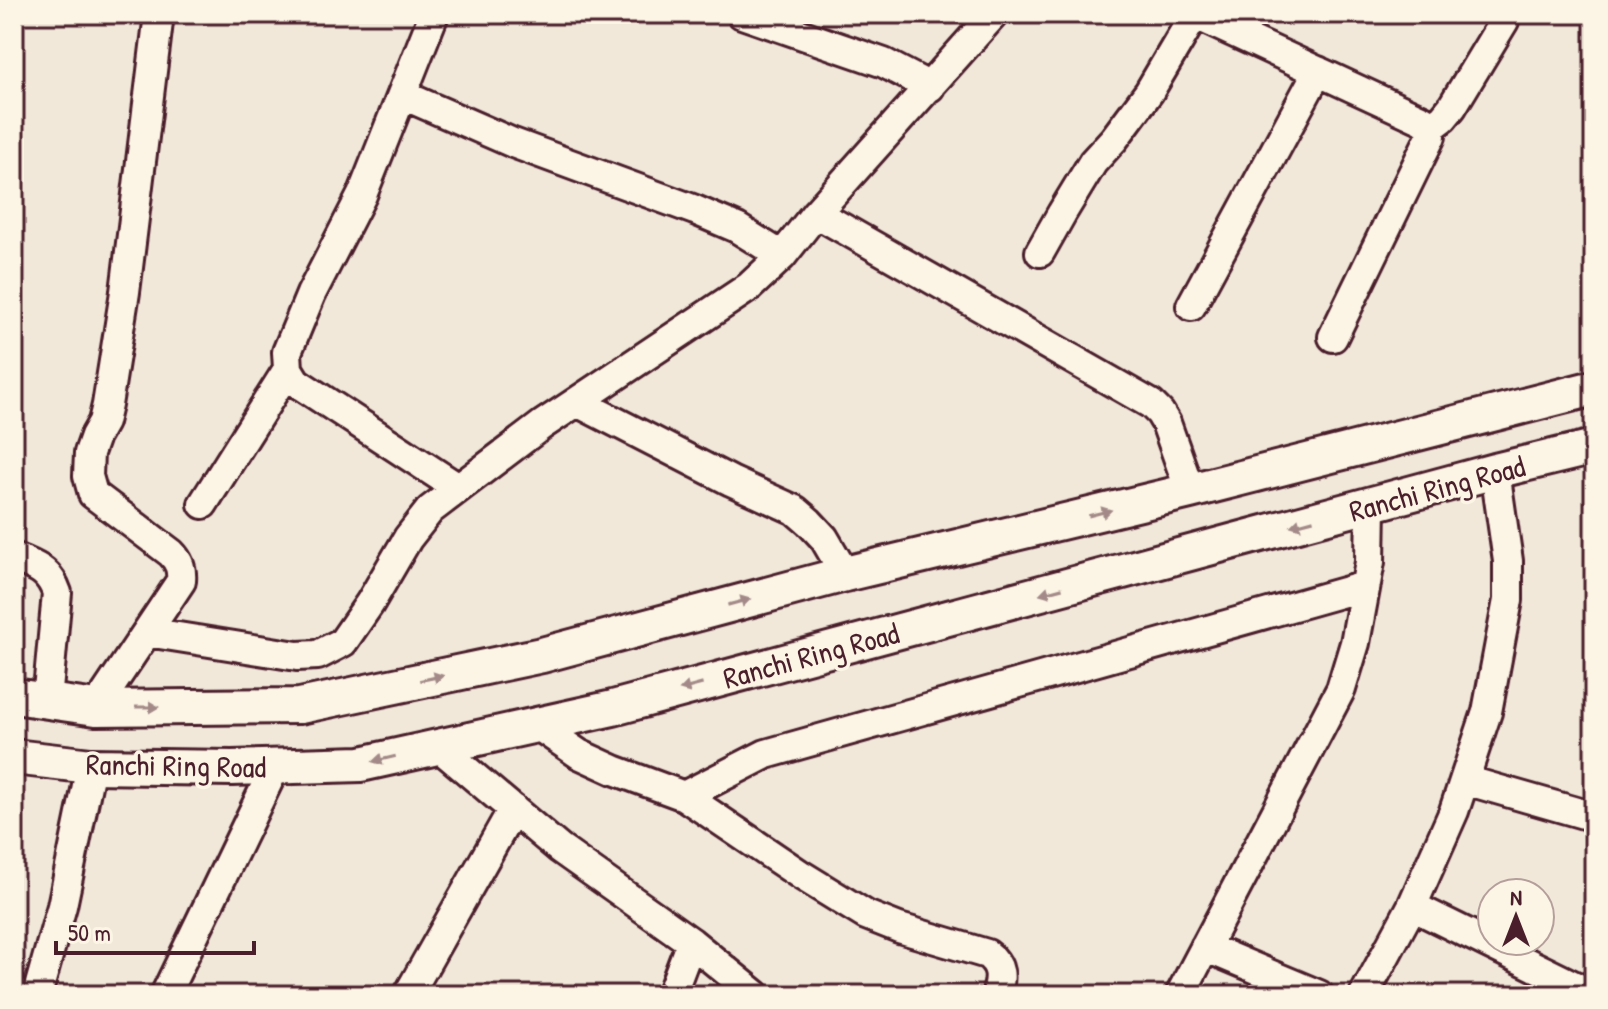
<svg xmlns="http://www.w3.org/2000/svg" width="1608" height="1009" viewBox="0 0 1608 1009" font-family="'Patrick Hand',sans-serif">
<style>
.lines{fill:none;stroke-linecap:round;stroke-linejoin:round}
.minor-casing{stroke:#4a1f2b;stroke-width:34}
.major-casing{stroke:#4a1f2b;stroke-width:40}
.minor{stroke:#fcf5e5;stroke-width:28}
.major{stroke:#fcf5e5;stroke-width:34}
.oneway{fill:#a38a88}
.labels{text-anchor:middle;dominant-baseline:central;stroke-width:7;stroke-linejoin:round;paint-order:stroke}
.street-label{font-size:30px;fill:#4a1f2b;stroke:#fcf5e5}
</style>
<rect width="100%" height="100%" fill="#f1e8da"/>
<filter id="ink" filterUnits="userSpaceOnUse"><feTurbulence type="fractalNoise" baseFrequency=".0125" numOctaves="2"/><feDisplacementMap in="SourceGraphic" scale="16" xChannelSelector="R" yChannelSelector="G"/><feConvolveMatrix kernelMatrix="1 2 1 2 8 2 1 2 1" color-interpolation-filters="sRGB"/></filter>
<g filter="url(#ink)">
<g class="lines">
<g class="minor-casing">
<path id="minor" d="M 434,14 L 362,195 L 311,294 L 287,352 L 288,369 L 296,382 L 458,488
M 742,14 L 884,63 L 930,87
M 1194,14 L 1423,120 L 1431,127 L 1431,136 L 1333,337
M 403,95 L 513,143 L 695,210 L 737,228 L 782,256
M 1431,127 L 1443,118 L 1452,107 L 1504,21
M 816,213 L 1151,404 L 1160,413 L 1166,423 L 1190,491
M 1040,252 L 1062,213 L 1093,162 L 1114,139 L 1149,92 L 1195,14
M 1191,306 L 1318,71
M 577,402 L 731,481 L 795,510 L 809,522 L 824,538 L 845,574
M 203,504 L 288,369
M 14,557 C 36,567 49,569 57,593 L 47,701
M 147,632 L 297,656 L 318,655 L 343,642 L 370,603 L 408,538 L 430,510 L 542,425 L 749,287 L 782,256 L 816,213 L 994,14
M 96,708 L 181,581 C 182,570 180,562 171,553 L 93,494 L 88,476 L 89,453 L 95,436 L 103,422 L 107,405 L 125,292 L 159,14
M 537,725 L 579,754 L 614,770 L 684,796 L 801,875 L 866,915 L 899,928 L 987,954 C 1002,965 1002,978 996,995
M 439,747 L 560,849 L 691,942 L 756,995
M 1465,780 L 1594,817
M 684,796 L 766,754 L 1365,586
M 1412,906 L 1593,995
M 1205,947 L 1319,995
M 37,995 L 62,906 L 91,766
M 165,995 L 275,767
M 408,995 L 513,809
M 671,995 L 691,942
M 1180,995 L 1341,689 L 1355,643 L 1370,562 L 1371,505
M 1364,995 L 1412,906 L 1454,811 L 1487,712 L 1508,600 L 1508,561 L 1495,471"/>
</g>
<g class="major-casing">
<path id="major" d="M 14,696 L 96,708 L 300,706 L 542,655 L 845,574 L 1190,491 L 1594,388
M 14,757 L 91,766 L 232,768 L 361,764 L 613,708 L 1495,471 L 1594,447"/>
</g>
<use href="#minor" class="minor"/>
<use href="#major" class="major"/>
</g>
<defs><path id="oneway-solid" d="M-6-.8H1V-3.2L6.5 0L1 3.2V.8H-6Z" transform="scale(2)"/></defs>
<g class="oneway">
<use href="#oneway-solid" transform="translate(1100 513) rotate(-14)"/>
<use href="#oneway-solid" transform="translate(1302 523) rotate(165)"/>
<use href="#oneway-solid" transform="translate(1051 591) rotate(165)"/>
<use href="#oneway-solid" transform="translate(739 602) rotate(-15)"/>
<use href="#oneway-solid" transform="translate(432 678) rotate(-12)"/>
<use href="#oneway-solid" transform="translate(691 687) rotate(165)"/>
<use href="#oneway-solid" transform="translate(147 707)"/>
<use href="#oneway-solid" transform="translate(384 759) rotate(167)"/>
</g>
</g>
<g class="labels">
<g class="street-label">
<text transform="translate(1437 488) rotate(-15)">Ranchi Ring Road</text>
<text transform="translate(811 655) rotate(-15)">Ranchi Ring Road</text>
<text transform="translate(176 765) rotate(1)">Ranchi Ring Road</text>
</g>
</g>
<rect width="1608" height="1009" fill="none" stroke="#fcf5e5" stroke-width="48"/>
<rect x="24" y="24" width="1560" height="961" fill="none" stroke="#4a1f2b" stroke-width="3" filter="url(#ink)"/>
<g transform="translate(1516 917)"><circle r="38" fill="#fcf5e5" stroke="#b59f9b" stroke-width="2"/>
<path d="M0-6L14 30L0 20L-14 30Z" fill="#4a1f2b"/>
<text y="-12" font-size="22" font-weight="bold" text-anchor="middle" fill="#4a1f2b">N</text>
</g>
<path d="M56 941v12h198v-12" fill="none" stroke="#4a1f2b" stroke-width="4"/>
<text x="68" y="941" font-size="24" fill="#4a1f2b" stroke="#fcf5e5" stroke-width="6" paint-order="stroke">50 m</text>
</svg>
